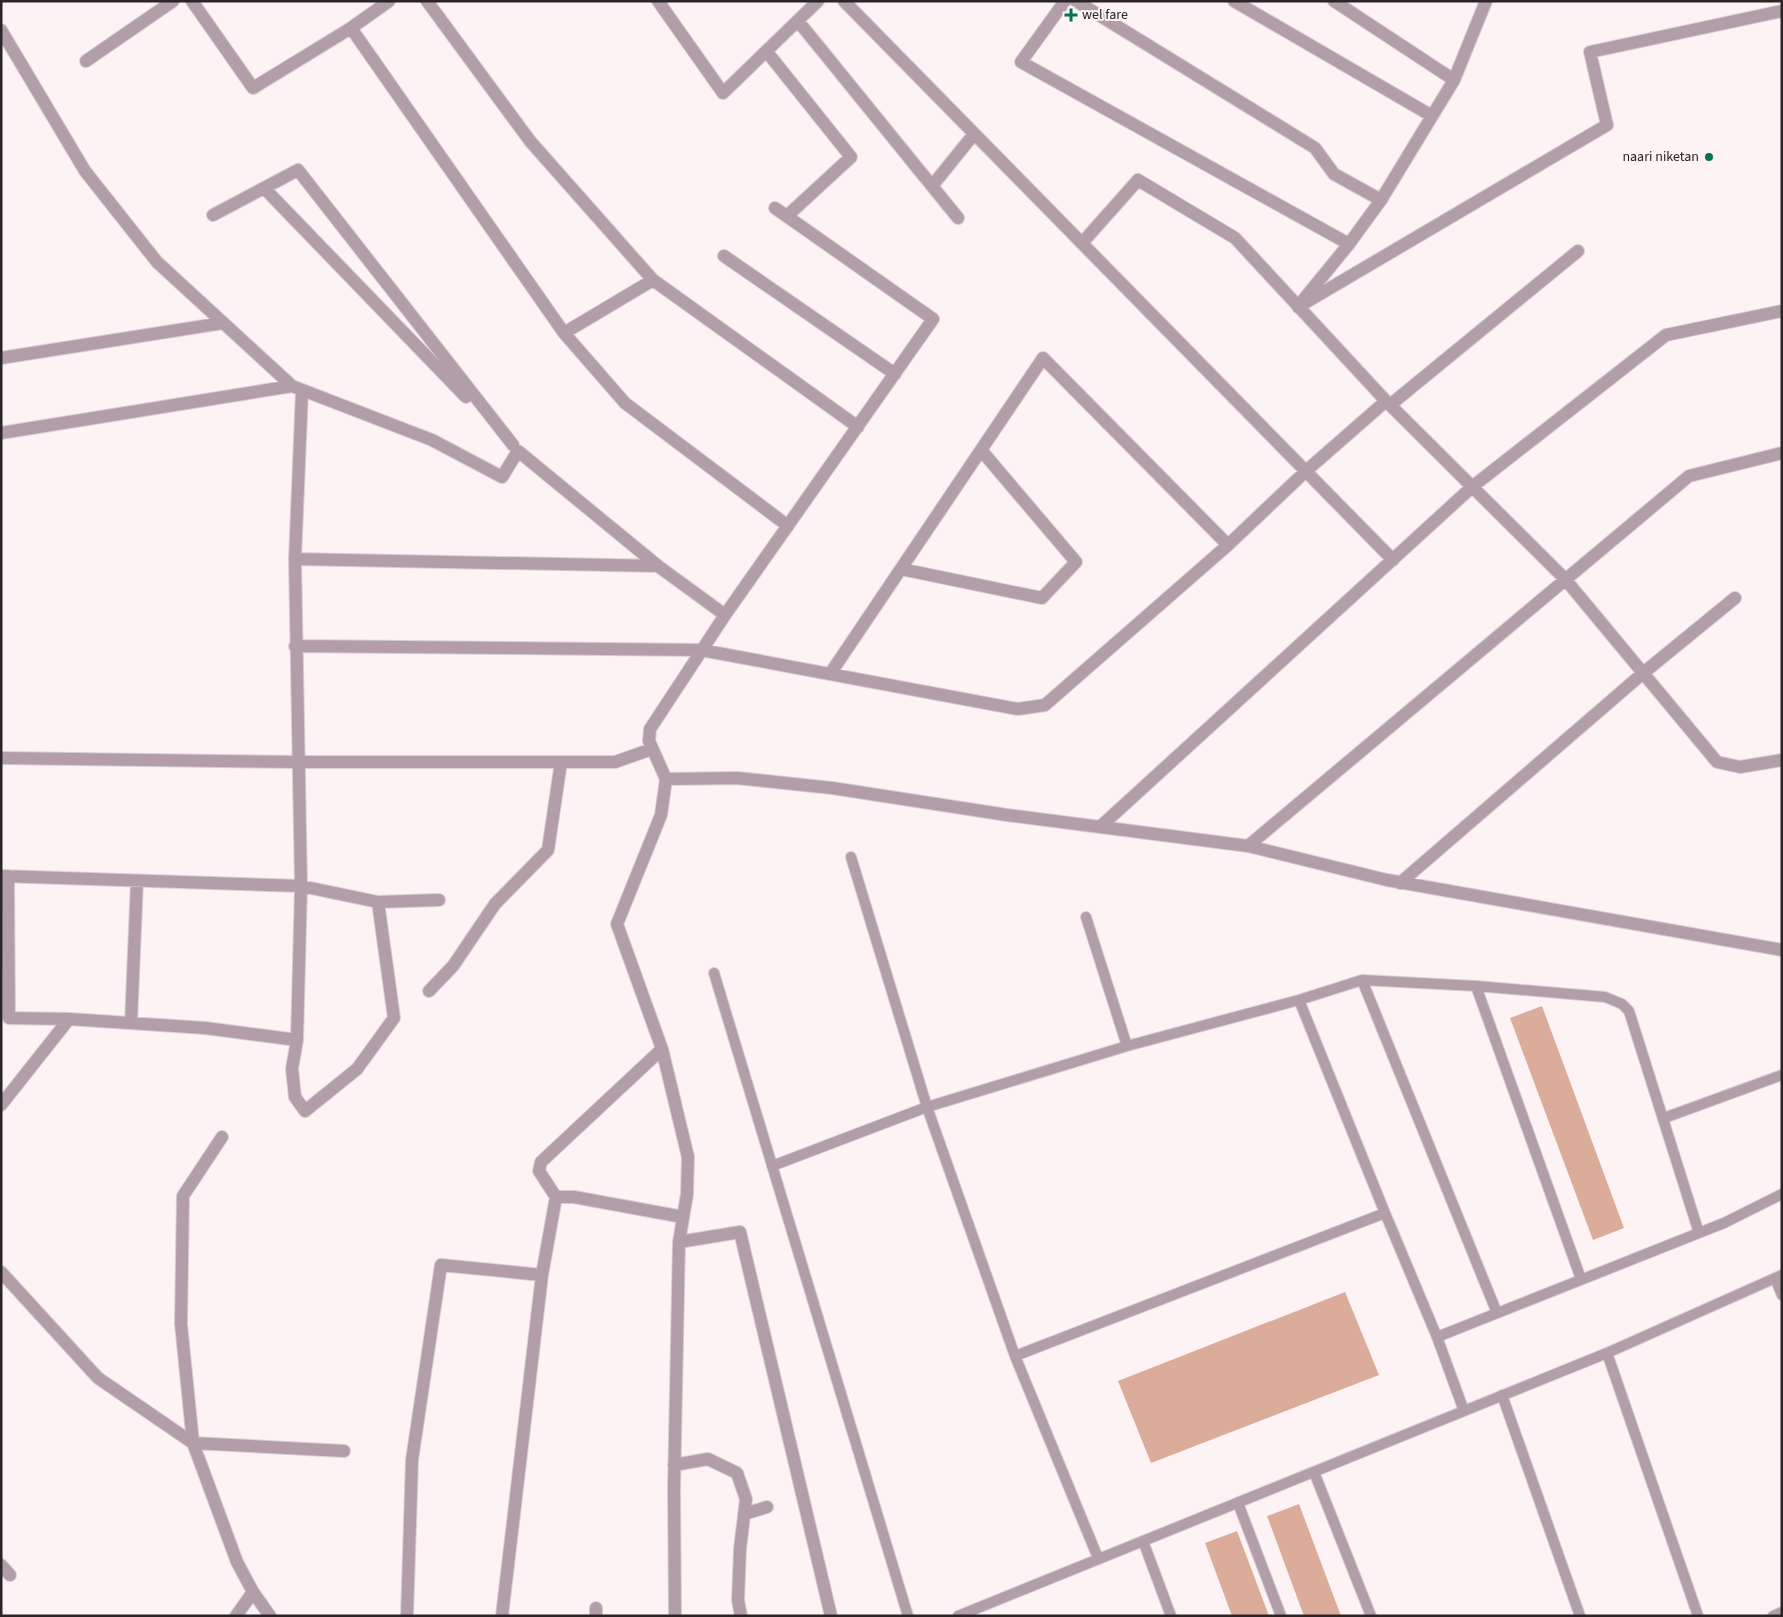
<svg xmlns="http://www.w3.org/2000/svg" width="1783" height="1617" viewBox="0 0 1783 1617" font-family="'Source Sans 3',sans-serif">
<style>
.building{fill:#daac99}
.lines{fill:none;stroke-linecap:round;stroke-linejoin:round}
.service-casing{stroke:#d7cecf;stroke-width:12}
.minor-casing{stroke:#d7cecf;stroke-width:14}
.service{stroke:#b29ea9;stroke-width:10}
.minor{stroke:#b29ea9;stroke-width:12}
.poi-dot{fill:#017550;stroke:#fdf3f4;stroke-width:2}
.labels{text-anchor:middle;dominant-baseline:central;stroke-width:4;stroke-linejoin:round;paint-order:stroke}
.poi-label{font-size:14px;fill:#2a2526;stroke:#fdf3f4;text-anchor:start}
</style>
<rect width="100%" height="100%" fill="#fdf3f4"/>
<path class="building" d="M 1542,1006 L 1624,1228 L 1593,1240 L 1510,1018 Z
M 1345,1292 L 1379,1375 L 1151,1463 L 1118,1381 Z
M 1299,1504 L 1341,1616 L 1304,1616 L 1267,1516 Z
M 1237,1531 L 1269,1616 L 1232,1616 L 1205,1543 Z"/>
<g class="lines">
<g class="service-casing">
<path id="service" d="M 851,857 L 927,1107 L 1015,1356 L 1098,1558
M 1086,917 L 1127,1046
M 714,973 L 908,1616
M 1362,980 L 1497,1313
M 1299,1000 L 1385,1213 L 1437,1337 L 1464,1411
M 1664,1118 L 1782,1075
M 772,1166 L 927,1107 L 1127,1046 L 1299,1000 L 1362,980 L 1476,986
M 1775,1278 L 1782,1295
M 1581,1279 L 1476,986 L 1605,997 L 1622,1004 L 1629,1011 L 1699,1233
M 1437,1337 L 1724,1223 L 1782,1194
M 1607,1353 L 1698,1616
M 1015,1356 L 1385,1213
M 1502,1395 L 1580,1616
M 1314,1472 L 1371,1616
M 1238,1503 L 1281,1616
M 1143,1541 L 1171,1616
M 958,1616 L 1607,1353 L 1782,1275
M 1773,1616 L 1782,1612"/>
</g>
<g class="minor-casing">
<path id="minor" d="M 192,1 L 253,88 L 351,28 L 389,1
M 427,1 L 530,141 L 653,280
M 658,1 L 723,93 L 818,1
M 844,1 L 1393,560
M 1065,1 L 1021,62 L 1349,244
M 1076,1 L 1315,148 L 1334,174 L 1381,200
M 1234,1 L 1432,116
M 1334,1 L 1454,80
M 798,21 L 958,218
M 351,28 L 564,333 L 625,403 L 788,526
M 1,30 L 85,171 L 157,262 L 292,386 L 432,440 L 502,477 L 518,451 L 658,566 L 725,615
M 767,52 L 851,157 L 787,216
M 86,61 L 173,1
M 932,186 L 974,134
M 265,189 L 466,397
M 213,215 L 298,170 L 513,445
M 1082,243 L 1138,180 L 1235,238 L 1386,401
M 724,256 L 895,374
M 1304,299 L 1349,244 L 1381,200 L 1454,80 L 1486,1
M 1298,307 L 1607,125 L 1590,52 L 1782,11
M 564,333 L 653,280 L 858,427
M 1,358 L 223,323
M 1390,405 L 1578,251
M 1,433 L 292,386
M 295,559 L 658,566
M 901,569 L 1042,598 L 1076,562 L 981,450
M 295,646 L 701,650 L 1018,709 L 1045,705 L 1228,545 L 1306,471 L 1386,401 L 1565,579 L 1717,762 L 1740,767 L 1782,760
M 830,674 L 1043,358 L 1228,545
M 1,758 L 299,762 L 615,762 L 652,749
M 666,779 L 737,778 L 832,788 L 1007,815 L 1248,846 L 1387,880 L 1782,950
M 1100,827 L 1472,487 L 1666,335 L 1782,311
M 1248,846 L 1689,476 L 1782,453
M 1,876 L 301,886 L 378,902 L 439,900
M 8,876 L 9,1018 L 69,1019 L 205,1028 L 297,1040 L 301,886 L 295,559 L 302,391
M 1400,883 L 1642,674 L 1735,598
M 429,991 L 453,966 L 495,904 L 548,850 L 561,762
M 131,1023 L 137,881
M 297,1040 L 292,1069 L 295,1097 L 305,1111 L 357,1069 L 394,1018 L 378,902
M 1,1105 L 69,1019
M 222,1137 L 183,1196 L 181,1324 L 193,1443 L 237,1562 L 253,1592 L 270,1616
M 556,1197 L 574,1197 L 683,1217
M 679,1242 L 740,1232 L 831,1616
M 1,1272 L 98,1378 L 193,1443 L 344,1451
M 674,1465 L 708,1459 L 737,1473 L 746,1499 L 740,1549 L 738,1600 L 741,1616
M 744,1514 L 767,1507
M 1,1565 L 10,1575
M 236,1616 L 253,1592
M 407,1616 L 412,1460 L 441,1265 L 542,1275
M 502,1616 L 542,1275 L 556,1197 L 539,1171 L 541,1162 L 662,1049
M 596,1616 L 596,1608
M 675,1616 L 674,1489 L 679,1242 L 687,1194 L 688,1157 L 662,1049 L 617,924 L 661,815 L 666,779 L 649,741 L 650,729 L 725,615 L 933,319 L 775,208"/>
</g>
<use href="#service" class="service"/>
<use href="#minor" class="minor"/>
</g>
<g class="poi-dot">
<path d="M1068.5 7.5h5v5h5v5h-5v5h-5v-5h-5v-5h5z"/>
<circle cx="1709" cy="157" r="5"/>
</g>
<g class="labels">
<g class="poi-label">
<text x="1082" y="15">wel fare</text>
<text x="1699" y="157" text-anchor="end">naari niketan</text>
</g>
</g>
<rect width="1783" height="1617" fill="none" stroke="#2a2526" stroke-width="5"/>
</svg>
